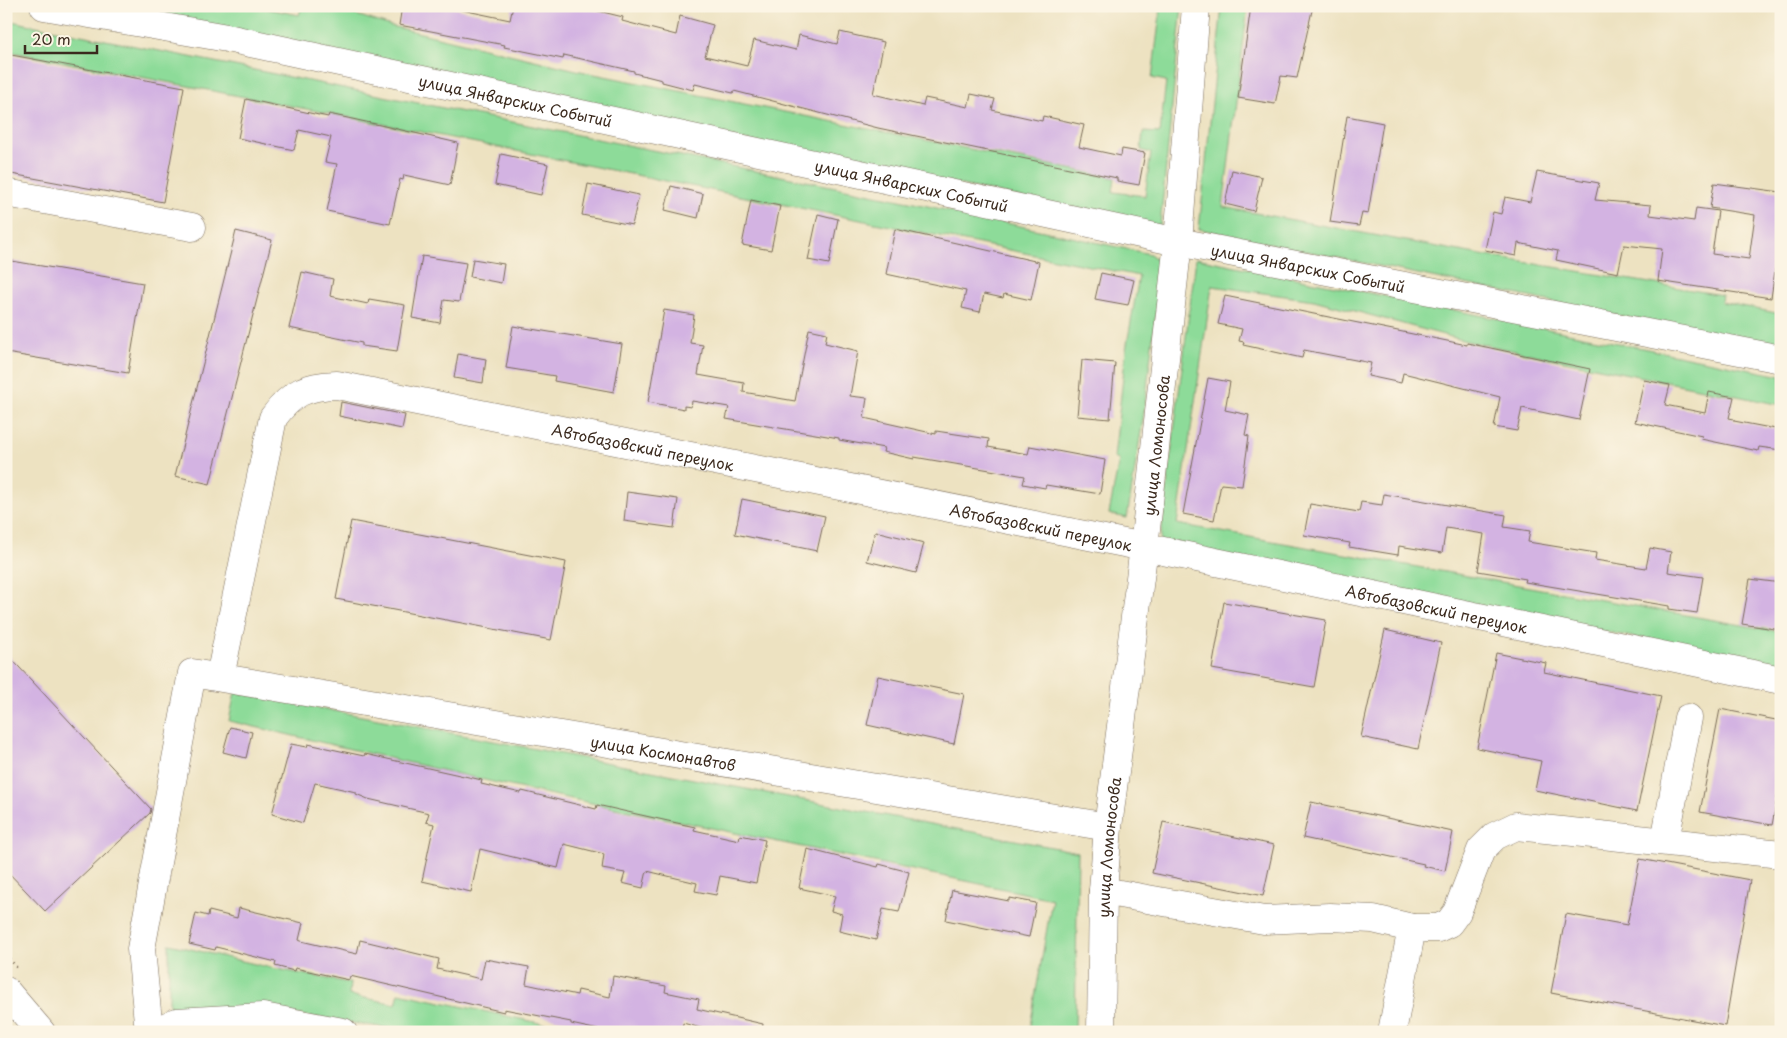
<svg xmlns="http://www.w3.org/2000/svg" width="1787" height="1038" viewBox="0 0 1787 1038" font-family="'Playpen Sans',sans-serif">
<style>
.green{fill:#8ddb99;stroke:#64825c}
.building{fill:#d3b3e2}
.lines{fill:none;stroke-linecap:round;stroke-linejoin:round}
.minor-casing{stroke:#796a57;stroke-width:29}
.path{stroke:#796a57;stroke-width:3;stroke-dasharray:1 4;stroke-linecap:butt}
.minor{stroke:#fff;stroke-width:28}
.labels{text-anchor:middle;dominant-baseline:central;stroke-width:4;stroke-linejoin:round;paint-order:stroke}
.street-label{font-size:15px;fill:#3b2a1e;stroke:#fcf5e5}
</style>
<rect width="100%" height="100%" fill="#fcf5e5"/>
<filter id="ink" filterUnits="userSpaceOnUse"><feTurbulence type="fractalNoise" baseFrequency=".02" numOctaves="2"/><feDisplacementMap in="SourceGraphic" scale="10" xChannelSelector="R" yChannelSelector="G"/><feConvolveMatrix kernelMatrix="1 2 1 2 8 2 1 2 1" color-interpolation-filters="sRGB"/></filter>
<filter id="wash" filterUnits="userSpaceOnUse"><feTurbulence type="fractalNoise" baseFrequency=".0096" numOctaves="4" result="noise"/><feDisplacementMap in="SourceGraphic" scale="20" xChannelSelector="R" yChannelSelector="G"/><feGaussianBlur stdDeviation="1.12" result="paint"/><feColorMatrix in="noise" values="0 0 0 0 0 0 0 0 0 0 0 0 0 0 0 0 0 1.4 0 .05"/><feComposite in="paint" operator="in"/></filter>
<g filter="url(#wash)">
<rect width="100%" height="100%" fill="#ede2c1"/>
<path class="green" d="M 94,6 L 254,6 L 299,15 L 302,6 L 323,6 L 341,10 L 391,26 L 589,73 L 1115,178 L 1113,192 L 1145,196 L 1151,153 L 1141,150 L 1143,132 L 1160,133 L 1166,81 L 1152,78 L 1161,6 L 1182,6 L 1160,226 Z
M 1222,6 L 1248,6 L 1223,207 L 1481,255 L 1722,295 L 1721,302 L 1781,314 L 1781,349 L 1199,229 Z
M 6,20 L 895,199 L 1150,254 L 1158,260 L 1161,269 L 1144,413 L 1127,518 L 1109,514 L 1119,460 L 1114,458 L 1126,350 L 1139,276 L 327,113 L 6,51 Z
M 1196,258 L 1781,376 L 1781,405 L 1466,341 L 1314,300 L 1212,286 L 1177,524 L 1781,632 L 1781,667 L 1160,542 Z
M 235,692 L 1078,852 L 1075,1032 L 1029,1032 L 1052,899 L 519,788 L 229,721 Z
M 169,944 L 272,968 L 350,983 L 349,995 L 396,1004 L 399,993 L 558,1027 L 557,1032 L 414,1032 L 252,1008 L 169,1011 Z"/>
<g id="blocks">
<path class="building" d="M 402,6 L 443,6 L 510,20 L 513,6 L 578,6 L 623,17 L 622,21 L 676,35 L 680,16 L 713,25 L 705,56 L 747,66 L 754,40 L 796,50 L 799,35 L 837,44 L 840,32 L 884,42 L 873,94 L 923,106 L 925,98 L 968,107 L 971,94 L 995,99 L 992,110 L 1042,121 L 1043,116 L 1084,125 L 1079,147 L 1121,156 L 1122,149 L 1145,153 L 1139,185 L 1117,181 L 1117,178 L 878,128 L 734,91 L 733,93 L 695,84 L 693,90 L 662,82 L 662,80 L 634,73 L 634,71 L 564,55 L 563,59 L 504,47 L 505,45 L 399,25 Z
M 1251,6 L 1313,6 L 1297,78 L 1281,76 L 1275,104 L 1238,98 Z
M 6,54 L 184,87 L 163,202 L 6,173 Z
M 246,99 L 328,117 L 329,114 L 380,125 L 458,143 L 450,185 L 404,175 L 403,180 L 400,179 L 390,224 L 327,211 L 337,164 L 325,162 L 331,137 L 299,130 L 294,150 L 238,138 Z
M 1347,116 L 1383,123 L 1368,214 L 1362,213 L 1359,226 L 1330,222 Z
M 501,154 L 548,164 L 541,195 L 495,185 Z
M 1232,170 L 1262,177 L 1254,211 L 1225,204 Z
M 1537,172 L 1599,183 L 1595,200 L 1651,205 L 1650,215 L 1694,221 L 1696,208 L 1718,211 L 1712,254 L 1749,259 L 1755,215 L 1710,208 L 1714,183 L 1781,192 L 1781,230 L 1771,298 L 1658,281 L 1662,249 L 1624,245 L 1618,273 L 1556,260 L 1558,251 L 1518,243 L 1516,256 L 1485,250 L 1493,212 L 1501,214 L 1505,197 L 1530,202 Z
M 588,184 L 639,195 L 632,225 L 582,215 Z
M 671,186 L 703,194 L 698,218 L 665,210 Z
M 751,200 L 780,206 L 771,250 L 742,245 Z
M 818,214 L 838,219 L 829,264 L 808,260 Z
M 895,229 L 1039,262 L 1031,300 L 1004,294 L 1003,298 L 984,294 L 980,312 L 962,308 L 966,291 L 886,274 Z
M 236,231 L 272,240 L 210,484 L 175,476 Z
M 422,256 L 466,263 L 459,302 L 444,300 L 440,323 L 412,318 Z
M 473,259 L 504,264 L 501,283 L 470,277 Z
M 6,260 L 143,283 L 128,373 L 6,353 Z
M 302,272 L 333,279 L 330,296 L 368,304 L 369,299 L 405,305 L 397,351 L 362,346 L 362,343 L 289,328 Z
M 1101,273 L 1134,280 L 1128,305 L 1095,299 Z
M 1225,296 L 1467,345 L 1467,343 L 1590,369 L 1579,420 L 1522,408 L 1517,431 L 1494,427 L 1500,397 L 1403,373 L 1401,383 L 1368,376 L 1371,363 L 1304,350 L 1302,358 L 1243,345 L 1244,342 L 1239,341 L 1242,329 L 1218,324 Z
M 664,310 L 694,315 L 690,343 L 703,345 L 698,375 L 744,383 L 743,392 L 795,401 L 809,329 L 827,333 L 825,343 L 858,351 L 850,396 L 867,398 L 864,418 L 936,434 L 936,431 L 989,439 L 988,447 L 1028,454 L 1030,446 L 1105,460 L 1100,494 L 1046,485 L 1045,488 L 1023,484 L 1025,476 L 914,457 L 914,459 L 883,452 L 884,448 L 839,440 L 839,438 L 726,419 L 729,407 L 692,401 L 691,407 L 684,406 L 684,409 L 648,402 Z
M 513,326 L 622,344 L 614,392 L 554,381 L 555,376 L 506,368 Z
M 458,354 L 486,359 L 483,383 L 454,378 Z
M 1082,360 L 1115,363 L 1110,419 L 1077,416 Z
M 1208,378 L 1230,382 L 1225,410 L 1249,415 L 1245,435 L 1249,436 L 1242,486 L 1221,484 L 1214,520 L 1183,514 Z
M 1644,380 L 1670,385 L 1665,405 L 1705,413 L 1709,392 L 1734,397 L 1729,418 L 1734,419 L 1734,421 L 1781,430 L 1781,450 L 1759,447 L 1758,451 L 1701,439 L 1702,436 L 1635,422 Z
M 341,402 L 405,415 L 402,429 L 339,416 Z
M 627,492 L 678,499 L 674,528 L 624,521 Z
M 1384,494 L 1506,515 L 1504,527 L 1530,531 L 1528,542 L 1596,553 L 1595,560 L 1646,568 L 1650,548 L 1671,552 L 1668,572 L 1703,577 L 1697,613 L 1669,609 L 1669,606 L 1525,582 L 1526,579 L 1478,571 L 1484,534 L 1446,528 L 1442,553 L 1399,546 L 1398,555 L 1349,547 L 1350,543 L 1304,535 L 1310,504 L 1359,512 L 1361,502 L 1382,505 Z
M 742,499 L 825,516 L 817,551 L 735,534 Z
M 351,521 L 566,562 L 551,640 L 336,599 Z
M 875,531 L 924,543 L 916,573 L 867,561 Z
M 1750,579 L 1781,583 L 1781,630 L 1742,624 Z
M 1224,602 L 1326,620 L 1314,687 L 1212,669 Z
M 1385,630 L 1441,643 L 1418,749 L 1361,737 Z
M 6,653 L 151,809 L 150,813 L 45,911 L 6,870 Z
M 1496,653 L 1546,663 L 1544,672 L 1661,696 L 1637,811 L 1535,790 L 1541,761 L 1477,748 Z
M 878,676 L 964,694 L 954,744 L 867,725 Z
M 1720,709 L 1781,721 L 1781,778 L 1772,825 L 1700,812 Z
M 230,727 L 252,732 L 246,758 L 223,752 Z
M 291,744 L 307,747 L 308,744 L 364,756 L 365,754 L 482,780 L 481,784 L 521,793 L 522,791 L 596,809 L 597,805 L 632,813 L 695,827 L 694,830 L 739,840 L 740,835 L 765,840 L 756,883 L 720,876 L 716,895 L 695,891 L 697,883 L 647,871 L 643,888 L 622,883 L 625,873 L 602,869 L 604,854 L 564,844 L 558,868 L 480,849 L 471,892 L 422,881 L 434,824 L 426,822 L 429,813 L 368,799 L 356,794 L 356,792 L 315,783 L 303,823 L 272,814 Z
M 1311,802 L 1453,832 L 1445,871 L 1423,866 L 1424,864 L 1303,838 Z
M 1163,822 L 1274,845 L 1263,896 L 1152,873 Z
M 807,849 L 878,867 L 879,864 L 909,872 L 899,912 L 883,909 L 876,940 L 839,931 L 842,914 L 831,911 L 835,896 L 799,888 Z
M 1640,859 L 1750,880 L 1725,1026 L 1551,993 L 1566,914 L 1627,925 Z
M 952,890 L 1009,901 L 1009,898 L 1036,903 L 1029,937 L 946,920 Z
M 239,908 L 303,923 L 299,940 L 301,941 L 357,954 L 360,940 L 439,959 L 437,969 L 481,979 L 485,959 L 529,967 L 526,984 L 577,995 L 578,990 L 610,997 L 613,976 L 666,986 L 665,992 L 699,999 L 697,1009 L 763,1024 L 762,1032 L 715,1032 L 683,1023 L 682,1032 L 608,1032 L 571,1024 L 571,1022 L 504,1009 L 504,1012 L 350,976 L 349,980 L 295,968 L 294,971 L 275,966 L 276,962 L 216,947 L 215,950 L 189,944 L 196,913 L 208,916 L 209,911 L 237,918 Z"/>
</g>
</g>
<g filter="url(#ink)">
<use href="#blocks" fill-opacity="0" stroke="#796a57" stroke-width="1"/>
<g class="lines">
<g class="minor-casing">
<g id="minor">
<path id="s1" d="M 44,6 L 227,38 L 1178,242 L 1781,359"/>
<path d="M 6,193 L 192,227"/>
<path id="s2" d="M 220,677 L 273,418 C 292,392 306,386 337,385 L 1144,547 L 1781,680"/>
<path d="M 1665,841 L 1688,718"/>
<path d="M 1103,891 L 1264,920 L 1330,917 L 1373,919 L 1412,928 L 1438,928 L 1449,923 L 1457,912 L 1481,850 L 1495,836 L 1516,826 L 1781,854"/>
<path d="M 6,991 L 41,1032"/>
<path id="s3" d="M 149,1032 L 141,949 L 192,673 L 1108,827"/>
<path d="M 155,1032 L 176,1022 L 263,1017 L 343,1032"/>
<path id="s4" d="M 1101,1032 L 1103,891 L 1108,827 L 1144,547 L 1178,242 L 1196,6"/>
<path d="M 1392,1032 L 1412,928"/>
</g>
</g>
<path class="path" d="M 6,955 L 17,968"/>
<use href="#minor" class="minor"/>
</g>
</g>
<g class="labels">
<g class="street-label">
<text stroke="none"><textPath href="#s1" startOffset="481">улица Январских Событий</textPath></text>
<text stroke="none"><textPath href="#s1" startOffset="886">улица Январских Событий</textPath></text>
<text stroke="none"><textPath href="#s1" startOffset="1291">улица Январских Событий</textPath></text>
<text stroke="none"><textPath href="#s4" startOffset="590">улица Ломоносова</textPath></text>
<text stroke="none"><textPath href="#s2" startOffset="652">Автобазовский переулок</textPath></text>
<text stroke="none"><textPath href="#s2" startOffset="1058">Автобазовский переулок</textPath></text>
<text stroke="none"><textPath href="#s2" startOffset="1462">Автобазовский переулок</textPath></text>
<text stroke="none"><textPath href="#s3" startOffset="842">улица Космонавтов</textPath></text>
<text stroke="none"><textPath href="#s4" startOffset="185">улица Ломоносова</textPath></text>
</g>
</g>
<rect width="1787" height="1038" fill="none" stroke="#fcf5e5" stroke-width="25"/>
<path d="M25 45v8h72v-8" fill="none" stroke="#3b2a1e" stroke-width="2.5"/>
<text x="32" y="45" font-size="15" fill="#3b2a1e" stroke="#fcf5e5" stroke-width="4" paint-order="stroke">20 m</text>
</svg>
